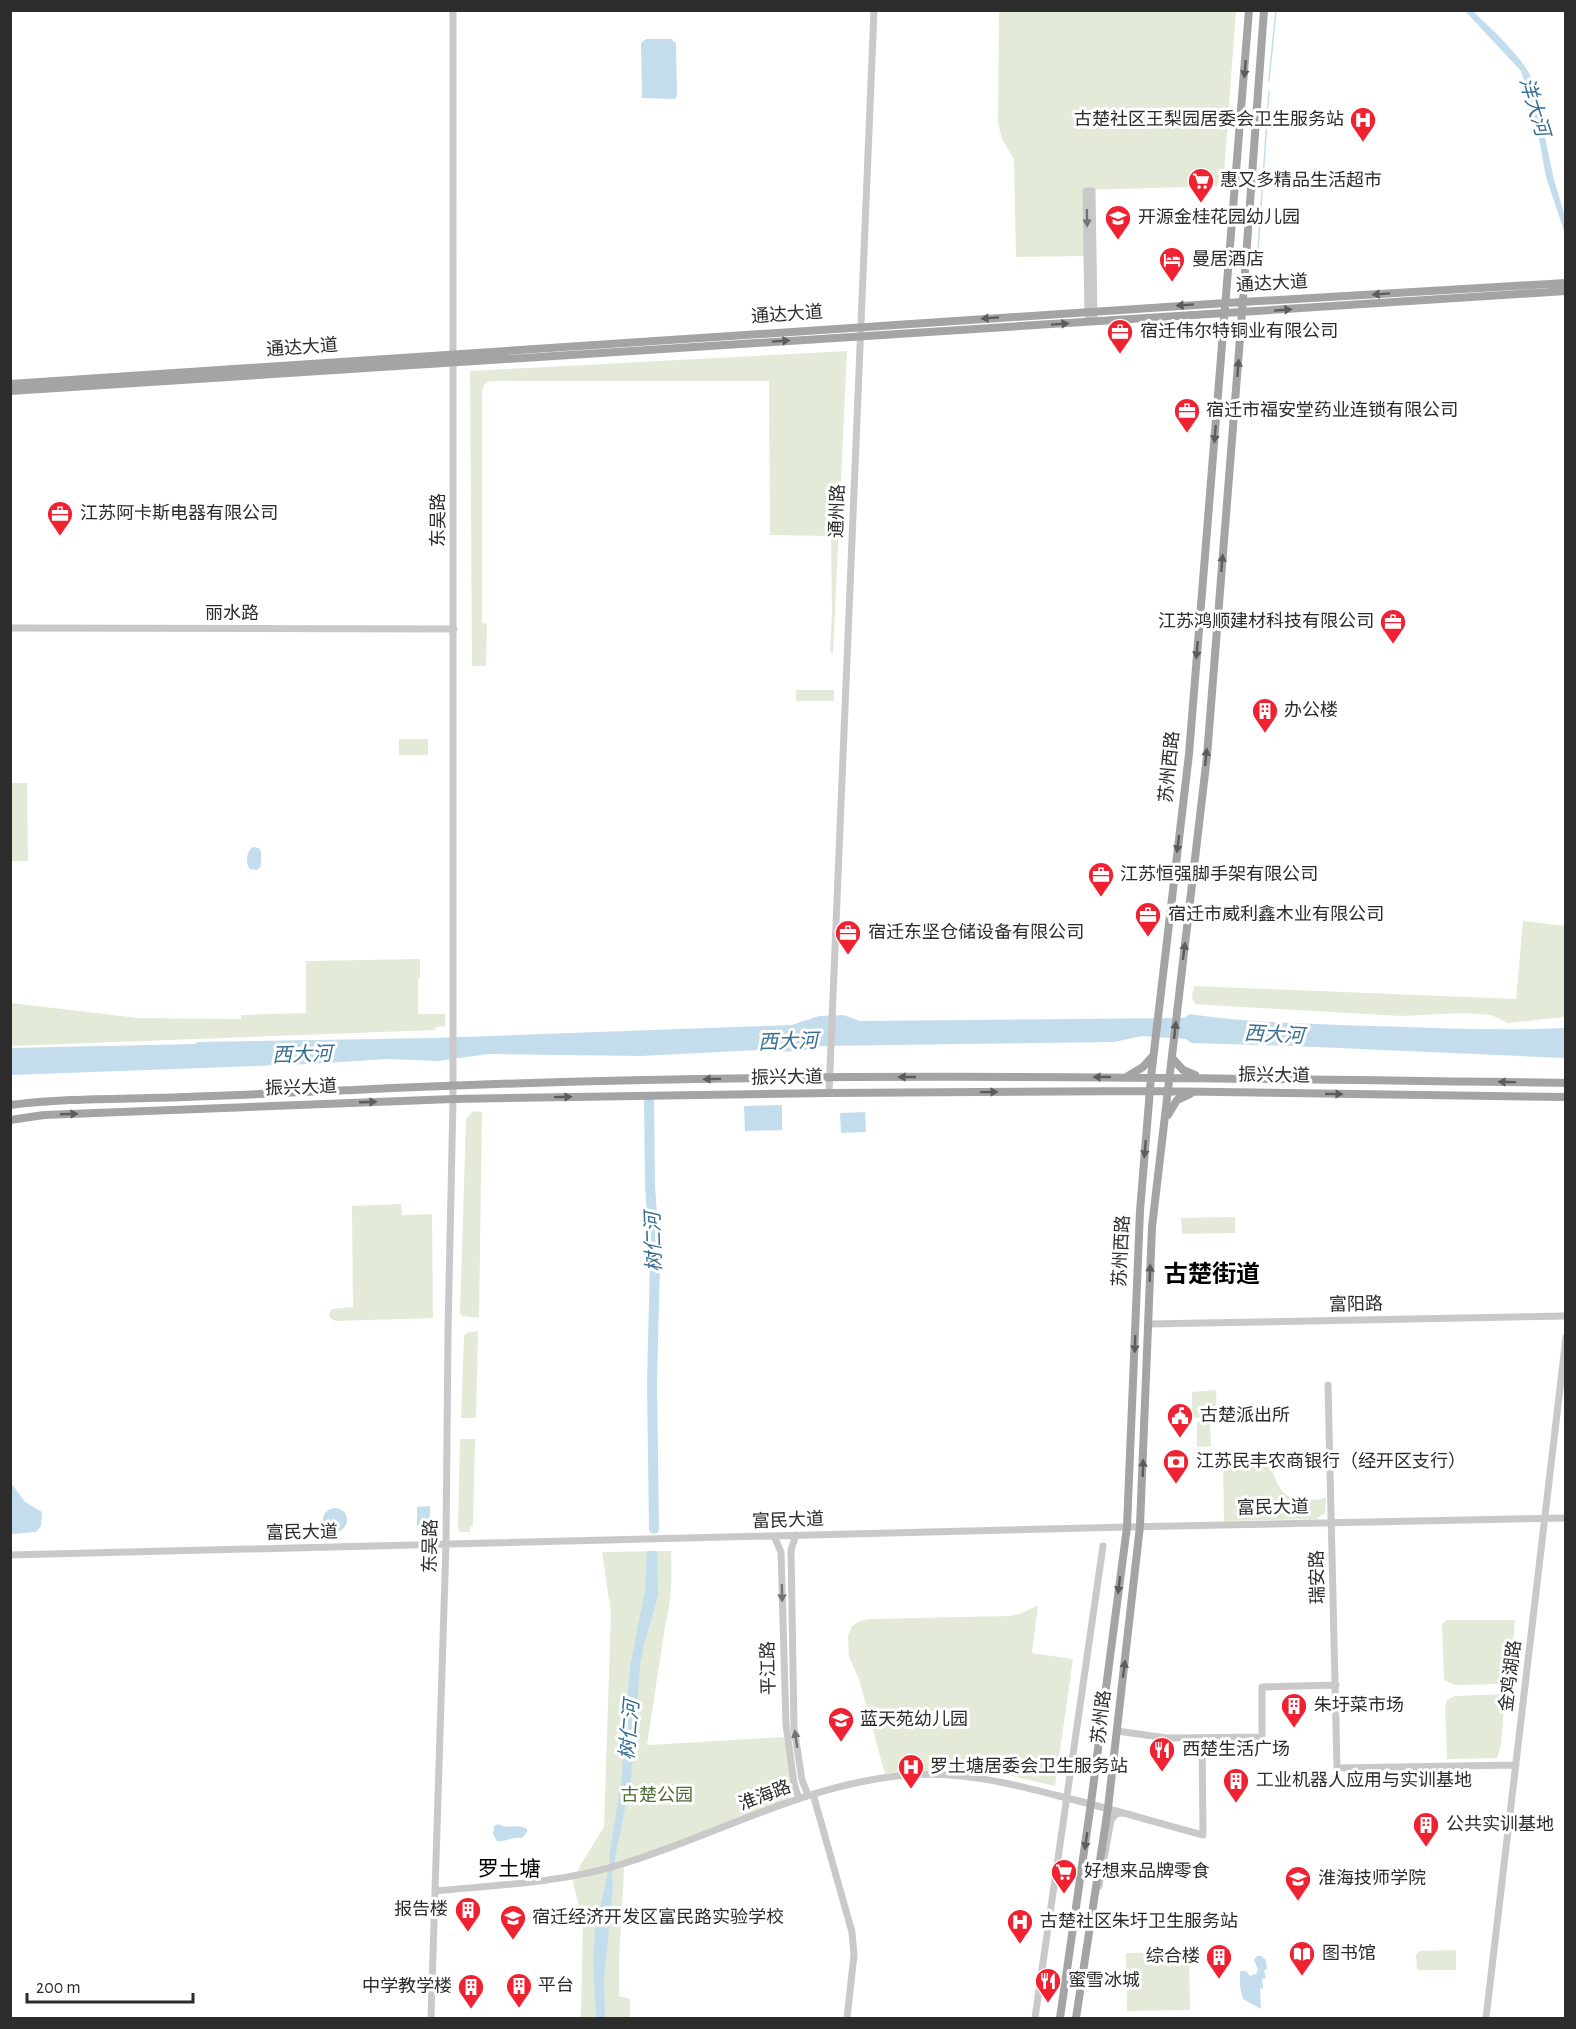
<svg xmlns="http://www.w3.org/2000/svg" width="1576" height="2029" viewBox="0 0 1576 2029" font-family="'Alegreya Sans','Noto Sans SC',sans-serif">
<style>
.green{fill:#e3ebd8}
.water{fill:#c3dded}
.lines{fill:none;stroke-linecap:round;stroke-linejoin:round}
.stream{stroke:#c3dded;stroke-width:1.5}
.river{stroke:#c3dded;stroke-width:10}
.minor{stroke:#c9c9c9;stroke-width:7}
.major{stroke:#a4a4a4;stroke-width:8}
.oneway{fill:#5c5c5c}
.oneway2{fill:#737373}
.labels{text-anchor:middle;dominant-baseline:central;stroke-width:6;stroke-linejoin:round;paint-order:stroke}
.poi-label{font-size:18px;fill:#2c2c2c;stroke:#fff;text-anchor:start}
.street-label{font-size:18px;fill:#2c2c2c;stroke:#fff}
.park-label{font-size:18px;fill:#506a37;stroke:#fff}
.water-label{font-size:20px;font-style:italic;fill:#366f93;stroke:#fff}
.quarter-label{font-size:21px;fill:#000;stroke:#fff}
.district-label{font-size:24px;font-weight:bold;fill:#000;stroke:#fff}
</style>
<rect width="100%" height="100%" fill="#fff"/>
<path class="green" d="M 1098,10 L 1236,11 L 1223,186 L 1084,190 L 1085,256 L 1016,257 L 1014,159 L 1002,139 L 998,123 L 999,12 Z
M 847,351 L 833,654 L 830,651 L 832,614 L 831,536 L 770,535 L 769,381 L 490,381 L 484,385 L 482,392 L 482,623 L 487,624 L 486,666 L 472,666 L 470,371 Z
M 796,690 L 834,690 L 834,701 L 796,701 Z
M 399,739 L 428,739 L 428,755 L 399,755 Z
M 11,783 L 27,783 L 28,861 L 11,861 Z
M 1523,921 L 1565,926 L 1565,1017 L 1508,1023 L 1491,1015 L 1465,1013 L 1400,1016 L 1208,1005 L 1195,1004 L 1192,998 L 1194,986 L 1516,999 Z
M 420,959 L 420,978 L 418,978 L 418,1014 L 445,1014 L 445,1026 L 436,1027 L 435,1030 L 11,1046 L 11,1003 L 138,1018 L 241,1019 L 241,1015 L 306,1013 L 306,961 Z
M 473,1111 L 482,1112 L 479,1318 L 462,1316 L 460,1313 L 466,1119 Z
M 401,1204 L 402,1215 L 432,1214 L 433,1318 L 336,1321 L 330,1318 L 329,1314 L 332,1309 L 353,1307 L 352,1206 Z
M 1235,1217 L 1235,1233 L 1182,1234 L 1181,1218 Z
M 478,1331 L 476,1418 L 461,1418 L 464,1336 L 467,1333 Z
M 1216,1390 L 1217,1417 L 1192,1418 L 1192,1392 Z
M 1197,1422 L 1210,1422 L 1211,1446 L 1197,1447 Z
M 460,1439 L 475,1439 L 473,1526 L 470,1527 L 470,1532 L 460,1532 L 458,1528 Z
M 1250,1459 L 1258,1466 L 1270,1466 C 1279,1487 1281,1500 1307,1500 C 1314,1500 1320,1500 1326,1497 L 1325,1513 L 1316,1519 L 1224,1521 L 1223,1460 Z
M 671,1551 C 672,1577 672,1601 665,1626 L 647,1745 L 784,1737 L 792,1784 L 791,1793 L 788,1799 L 692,1838 L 622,1862 L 624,1870 L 619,1960 L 619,1996 L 630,1999 L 630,2018 L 581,2018 L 583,1916 L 579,1907 L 573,1882 L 581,1864 L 604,1827 L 611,1613 L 602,1552 Z
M 1038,1605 L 1032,1653 L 1073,1659 L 1055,1786 L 995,1772 L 906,1770 L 885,1774 L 859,1679 L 849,1657 L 848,1636 L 852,1626 L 860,1621 L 870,1619 L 1009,1616 L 1020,1614 Z
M 1446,1620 L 1515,1620 L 1511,1664 L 1504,1675 L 1502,1684 L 1455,1685 L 1444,1680 L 1442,1625 Z
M 1505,1694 L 1501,1745 L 1497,1758 L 1447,1759 L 1445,1707 L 1447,1700 L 1455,1696 Z
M 1456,1950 L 1456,1970 L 1417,1970 L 1416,1955 L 1419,1951 Z
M 1189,1952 L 1190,2010 L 1127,2011 L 1126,1953 Z"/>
<path class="water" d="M 1465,11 L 1473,11 C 1494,32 1519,53 1533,80 L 1554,180 L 1565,216 L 1565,234 L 1546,177 L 1536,122 L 1521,71 Z
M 646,39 L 671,39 L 676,43 L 677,95 L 675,99 L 642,98 L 641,43 Z
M 253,847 L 259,848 L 261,852 L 261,866 L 257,870 L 250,869 C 245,863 246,852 253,847 Z
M 1190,1014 C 1250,1023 1312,1024 1373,1026 C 1437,1028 1501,1031 1566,1028 L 1565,1058 L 1292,1046 L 1191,1043 L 1186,1039 L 1142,1036 L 1114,1042 L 822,1046 C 802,1052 779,1053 758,1050 L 641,1056 L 489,1054 L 438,1061 L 387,1059 L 312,1064 L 11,1075 L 10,1048 L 195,1044 L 198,1042 L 434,1038 L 792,1025 L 819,1016 L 843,1015 L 860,1021 L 1184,1018 Z
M 782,1105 L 782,1130 L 745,1131 L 744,1106 Z
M 865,1112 L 866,1132 L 841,1133 L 840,1113 Z
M 11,1483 L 25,1502 L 42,1512 L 41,1526 L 36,1532 L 11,1534 Z
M 430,1506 L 430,1526 L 417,1526 L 417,1507 Z
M323 1520a12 12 0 1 1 24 0a12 12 0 1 1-24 0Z
M 647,1551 L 657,1551 L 658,1595 L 644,1645 L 640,1665 L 631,1779 L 612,1874 L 613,1886 L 604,1980 L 605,2018 L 596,2018 L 593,1958 L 595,1930 L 610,1862 L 609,1857 L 621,1783 L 630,1667 L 645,1590 Z
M 498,1824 C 508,1830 517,1823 527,1829 L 527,1832 L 522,1838 C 511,1836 506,1843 497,1841 L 493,1834 L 494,1826 Z
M 1261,1956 L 1266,1960 L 1267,1969 L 1264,1970 L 1266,1978 L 1262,1979 L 1263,1988 L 1260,1989 L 1261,2009 L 1243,1999 L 1240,1987 L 1240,1971 L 1246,1971 L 1250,1976 L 1256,1974 L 1258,1970 L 1254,1960 L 1257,1956 Z"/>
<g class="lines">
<path class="stream" d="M 1269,81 L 1276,10
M 1258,250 L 1269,91"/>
<path class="river" d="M 649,1099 L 650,1185 L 655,1262 L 652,1382 L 654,1529"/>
<path class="minor" d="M 1088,316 L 1086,191 L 1092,191 L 1094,316
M 10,628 L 454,629
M 829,1093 L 874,10
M 1148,1324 L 1566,1316
M 1328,1385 L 1337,1768 L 1516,1765
M 796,1535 L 791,1550 L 794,1728 L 802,1780 L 808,1795
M 774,1536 L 781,1552 L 786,1725 L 794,1783 L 799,1799
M 10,1555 L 1127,1527 L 1566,1518
M 1117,1731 L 1167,1738 L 1262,1737 L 1262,1687 L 1336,1685
M 813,1794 L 852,1932 L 854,1955 L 847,2018
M 1099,1886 L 1111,1820 L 1116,1814 L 1122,1813
M 435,1891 C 496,1885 560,1883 619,1865 C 715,1836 806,1783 908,1775 C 960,1771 1009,1783 1059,1796 C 1108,1808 1155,1822 1203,1835 L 1202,1738
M 431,2018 L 446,1544 L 448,1332 L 453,1099 L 453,10
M 1035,2018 L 1103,1546
M 1486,2018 L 1566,1337"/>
<path class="major" d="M 10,384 L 1226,303 L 1566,283
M 10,391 L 1566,291
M 1172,1058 L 1183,1070 L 1195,1075
M 1128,1076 L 1143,1067 L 1153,1056
M 10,1105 C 57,1099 104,1099 151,1098 C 219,1096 286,1093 354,1090 C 758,1070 1162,1077 1566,1083
M 1168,1115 L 1177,1100 L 1190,1094
M 10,1120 L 44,1115 L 453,1099 L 829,1093 L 1150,1091 L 1566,1097
M 1060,2018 L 1091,1803 L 1127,1527 L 1140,1211 L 1151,1077 L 1189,754 L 1249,10
M 1076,2018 L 1108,1808 L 1140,1526 L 1152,1227 L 1207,756 L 1242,313 L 1264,10"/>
</g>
<defs><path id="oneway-solid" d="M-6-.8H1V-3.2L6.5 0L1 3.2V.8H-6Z" transform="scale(1.5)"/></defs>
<g class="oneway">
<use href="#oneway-solid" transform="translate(1245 69) rotate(95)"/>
<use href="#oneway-solid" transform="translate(1381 294) rotate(176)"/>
<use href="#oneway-solid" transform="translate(1185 305) rotate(176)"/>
<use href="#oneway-solid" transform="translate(1283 310) rotate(-4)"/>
<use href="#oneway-solid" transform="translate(990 318) rotate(176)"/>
<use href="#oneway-solid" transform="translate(1060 324) rotate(-4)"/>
<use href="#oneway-solid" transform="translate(781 341) rotate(-4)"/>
<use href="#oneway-solid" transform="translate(1238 368) rotate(-85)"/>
<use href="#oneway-solid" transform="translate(1215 434) rotate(95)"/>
<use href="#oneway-solid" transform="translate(1222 563) rotate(-85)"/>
<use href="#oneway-solid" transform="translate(1197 650) rotate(95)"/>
<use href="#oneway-solid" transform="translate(1206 757) rotate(-84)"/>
<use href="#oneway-solid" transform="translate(1178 844) rotate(97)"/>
<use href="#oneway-solid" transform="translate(1184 951) rotate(-83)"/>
<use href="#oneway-solid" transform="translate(1175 1030) rotate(-84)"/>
<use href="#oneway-solid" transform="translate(907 1077) rotate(-180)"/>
<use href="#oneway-solid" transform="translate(1102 1077) rotate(-180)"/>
<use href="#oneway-solid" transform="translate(712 1079) rotate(179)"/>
<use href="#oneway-solid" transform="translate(1507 1082) rotate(-179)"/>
<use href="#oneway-solid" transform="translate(989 1092) rotate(-1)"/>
<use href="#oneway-solid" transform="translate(1334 1094) rotate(1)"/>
<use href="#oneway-solid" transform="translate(563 1097) rotate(-1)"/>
<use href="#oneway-solid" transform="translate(368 1102) rotate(-2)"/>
<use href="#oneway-solid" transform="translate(69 1114) rotate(-2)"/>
<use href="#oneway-solid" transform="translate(1145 1149) rotate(95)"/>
<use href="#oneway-solid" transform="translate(1150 1273) rotate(-88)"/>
<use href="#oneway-solid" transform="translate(1135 1344) rotate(92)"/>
<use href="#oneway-solid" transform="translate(1143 1468) rotate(-88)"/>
<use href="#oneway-solid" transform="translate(1119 1585) rotate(97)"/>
<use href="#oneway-solid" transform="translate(1124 1669) rotate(-83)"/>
<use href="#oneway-solid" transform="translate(1086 1841) rotate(98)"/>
</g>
<g class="oneway2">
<use href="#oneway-solid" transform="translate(1087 218) rotate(89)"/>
<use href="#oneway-solid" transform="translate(782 1593) rotate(89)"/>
<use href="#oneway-solid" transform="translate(796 1739) rotate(-98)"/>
</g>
<defs>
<g id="hospital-pin" transform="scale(1.35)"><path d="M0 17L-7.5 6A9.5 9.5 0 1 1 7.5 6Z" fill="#f02232" stroke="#fff"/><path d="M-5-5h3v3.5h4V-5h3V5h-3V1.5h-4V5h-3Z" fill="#fff"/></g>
<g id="supermarket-pin" transform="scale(1.35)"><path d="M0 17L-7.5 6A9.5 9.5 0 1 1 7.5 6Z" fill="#f02232" stroke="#fff"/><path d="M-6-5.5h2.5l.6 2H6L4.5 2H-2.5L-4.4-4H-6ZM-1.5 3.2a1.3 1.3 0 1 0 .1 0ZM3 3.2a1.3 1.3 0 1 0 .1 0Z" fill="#fff"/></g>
<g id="school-pin" transform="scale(1.35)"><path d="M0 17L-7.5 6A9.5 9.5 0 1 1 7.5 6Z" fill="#f02232" stroke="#fff"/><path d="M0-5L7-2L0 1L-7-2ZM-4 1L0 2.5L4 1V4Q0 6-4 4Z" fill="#fff"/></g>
<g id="hotel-pin" transform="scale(1.35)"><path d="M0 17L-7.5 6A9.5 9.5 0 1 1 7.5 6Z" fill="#f02232" stroke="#fff"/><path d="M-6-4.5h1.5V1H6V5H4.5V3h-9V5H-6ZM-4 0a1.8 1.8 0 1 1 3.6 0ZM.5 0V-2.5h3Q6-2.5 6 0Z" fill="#fff"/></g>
<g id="office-pin" transform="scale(1.35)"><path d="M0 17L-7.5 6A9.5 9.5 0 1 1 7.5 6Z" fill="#f02232" stroke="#fff"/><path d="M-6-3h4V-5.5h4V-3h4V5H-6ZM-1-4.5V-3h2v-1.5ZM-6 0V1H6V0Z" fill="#fff"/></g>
<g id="building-pin" transform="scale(1.35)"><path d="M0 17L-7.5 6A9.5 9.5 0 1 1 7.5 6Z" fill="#f02232" stroke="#fff"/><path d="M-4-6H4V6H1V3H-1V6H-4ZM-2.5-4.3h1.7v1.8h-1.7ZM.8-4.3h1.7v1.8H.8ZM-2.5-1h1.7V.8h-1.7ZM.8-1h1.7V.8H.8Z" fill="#fff"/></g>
<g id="civic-pin" transform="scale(1.35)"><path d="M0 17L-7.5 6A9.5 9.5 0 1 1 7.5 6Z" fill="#f02232" stroke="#fff"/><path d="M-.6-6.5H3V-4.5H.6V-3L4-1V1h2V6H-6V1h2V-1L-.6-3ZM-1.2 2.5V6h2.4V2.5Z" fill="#fff"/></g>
<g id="bank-pin" transform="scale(1.35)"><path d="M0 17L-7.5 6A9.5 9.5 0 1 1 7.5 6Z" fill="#f02232" stroke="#fff"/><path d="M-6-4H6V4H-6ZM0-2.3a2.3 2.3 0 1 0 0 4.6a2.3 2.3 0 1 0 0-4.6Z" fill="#fff"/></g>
<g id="restaurant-pin" transform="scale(1.35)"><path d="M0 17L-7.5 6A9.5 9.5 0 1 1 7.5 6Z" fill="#f02232" stroke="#fff"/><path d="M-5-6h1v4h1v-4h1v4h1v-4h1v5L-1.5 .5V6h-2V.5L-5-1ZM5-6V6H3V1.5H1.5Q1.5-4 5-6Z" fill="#fff"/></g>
<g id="library-pin" transform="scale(1.35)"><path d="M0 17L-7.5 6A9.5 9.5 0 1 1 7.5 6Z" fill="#f02232" stroke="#fff"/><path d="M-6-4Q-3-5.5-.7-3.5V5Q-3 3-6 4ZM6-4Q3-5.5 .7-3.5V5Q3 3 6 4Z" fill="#fff"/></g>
</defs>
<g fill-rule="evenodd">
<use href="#hospital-pin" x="1363" y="120"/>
<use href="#supermarket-pin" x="1201" y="181"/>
<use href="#school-pin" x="1118" y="218"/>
<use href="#hotel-pin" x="1172" y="260"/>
<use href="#office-pin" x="1120" y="332"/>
<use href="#office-pin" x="1187" y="411"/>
<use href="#office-pin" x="60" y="514"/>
<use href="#office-pin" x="1393" y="622"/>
<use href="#building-pin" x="1265" y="711"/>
<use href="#office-pin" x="1101" y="875"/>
<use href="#office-pin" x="1148" y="915"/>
<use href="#office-pin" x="848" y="933"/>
<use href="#civic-pin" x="1180" y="1416"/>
<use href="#bank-pin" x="1176" y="1462"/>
<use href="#building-pin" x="1294" y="1706"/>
<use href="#school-pin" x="841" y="1720"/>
<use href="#restaurant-pin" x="1162" y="1750"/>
<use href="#hospital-pin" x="911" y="1767"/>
<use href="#building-pin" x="1236" y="1781"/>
<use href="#building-pin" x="1426" y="1825"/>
<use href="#supermarket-pin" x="1064" y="1872"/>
<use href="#school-pin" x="1298" y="1879"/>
<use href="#building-pin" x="468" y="1910"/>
<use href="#school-pin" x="513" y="1918"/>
<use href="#hospital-pin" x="1020" y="1922"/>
<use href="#library-pin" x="1302" y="1954"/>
<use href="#building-pin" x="1219" y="1957"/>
<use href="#restaurant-pin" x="1048" y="1981"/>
<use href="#building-pin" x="519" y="1986"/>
<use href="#building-pin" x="471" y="1987"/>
</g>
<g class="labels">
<g class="poi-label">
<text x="1344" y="120" text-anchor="end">古楚社区王梨园居委会卫生服务站</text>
<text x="1220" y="181">惠又多精品生活超市</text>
<text x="1138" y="218">开源金桂花园幼儿园</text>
<text x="1192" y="260">曼居酒店</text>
<text x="1140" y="332">宿迁伟尔特铜业有限公司</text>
<text x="1206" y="411">宿迁市福安堂药业连锁有限公司</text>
<text x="80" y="514">江苏阿卡斯电器有限公司</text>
<text x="1374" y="622" text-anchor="end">江苏鸿顺建材科技有限公司</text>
<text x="1284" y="711">办公楼</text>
<text x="1120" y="875">江苏恒强脚手架有限公司</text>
<text x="1168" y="915">宿迁市威利鑫木业有限公司</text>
<text x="868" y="933">宿迁东坚仓储设备有限公司</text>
<text x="1200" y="1416">古楚派出所</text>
<text x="1196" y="1462">江苏民丰农商银行（经开区支行）</text>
<text x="1314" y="1706">朱圩菜市场</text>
<text x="860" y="1720">蓝天苑幼儿园</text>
<text x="1182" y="1750">西楚生活广场</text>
<text x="930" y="1767">罗土塘居委会卫生服务站</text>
<text x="1256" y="1781">工业机器人应用与实训基地</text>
<text x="1446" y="1825">公共实训基地</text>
<text x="1084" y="1872">好想来品牌零食</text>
<text x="1318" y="1879">淮海技师学院</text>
<text x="448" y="1910" text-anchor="end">报告楼</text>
<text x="532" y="1918">宿迁经济开发区富民路实验学校</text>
<text x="1040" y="1922">古楚社区朱圩卫生服务站</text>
<text x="1322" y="1954">图书馆</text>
<text x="1200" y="1957" text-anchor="end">综合楼</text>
<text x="1068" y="1981">蜜雪冰城</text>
<text x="538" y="1986">平台</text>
<text x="452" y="1987" text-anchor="end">中学教学楼</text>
</g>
<g class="street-label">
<text transform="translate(1272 284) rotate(-3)">通达大道</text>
<text transform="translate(787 315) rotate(-4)">通达大道</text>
<text transform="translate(302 348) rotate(-4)">通达大道</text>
<text transform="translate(838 511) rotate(-88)">通州路</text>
<text transform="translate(439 520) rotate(-90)">东吴路</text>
<text x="232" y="614">丽水路</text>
<text transform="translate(1170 767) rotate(-84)">苏州西路</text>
<text transform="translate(1274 1076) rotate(1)">振兴大道</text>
<text transform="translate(787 1078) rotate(-1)">振兴大道</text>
<text transform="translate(301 1088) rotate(-2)">振兴大道</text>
<text transform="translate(1122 1251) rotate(-87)">苏州西路</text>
<text transform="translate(1356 1305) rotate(-1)">富阳路</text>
<text transform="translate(1273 1508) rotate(-1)">富民大道</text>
<text transform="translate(788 1521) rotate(-2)">富民大道</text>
<text transform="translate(302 1533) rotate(-1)">富民大道</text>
<text transform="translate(431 1546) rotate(-89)">东吴路</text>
<text transform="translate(1318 1577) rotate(-91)">瑞安路</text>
<text transform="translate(769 1668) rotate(-91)">平江路</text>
<text transform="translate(1511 1676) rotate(-83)">金鸡湖路</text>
<text transform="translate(1102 1717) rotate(-83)">苏州路</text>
<text transform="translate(765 1796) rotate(-21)">淮海路</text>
</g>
<g class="park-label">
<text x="657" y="1796">古楚公园</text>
</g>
<g class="water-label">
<text transform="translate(1534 107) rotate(73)">洋大河</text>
<text transform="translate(1274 1035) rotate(3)">西大河</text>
<text transform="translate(788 1042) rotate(-2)">西大河</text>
<text transform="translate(302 1055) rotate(-2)">西大河</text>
<text transform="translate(654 1242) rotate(-92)">树仁河</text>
<text transform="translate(630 1730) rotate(-85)">树仁河</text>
</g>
<g class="quarter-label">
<text x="509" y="1869">罗土塘</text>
</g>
<g class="district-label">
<text x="1212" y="1275">古楚街道</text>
</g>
</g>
<rect width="1576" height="2029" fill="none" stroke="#2c2c2c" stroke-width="24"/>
<path d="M27 1993v9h166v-9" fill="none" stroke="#2c2c2c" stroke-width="3"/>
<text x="36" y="1993" font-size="18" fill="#2c2c2c" stroke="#ffffff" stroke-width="4.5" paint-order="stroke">200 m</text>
</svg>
